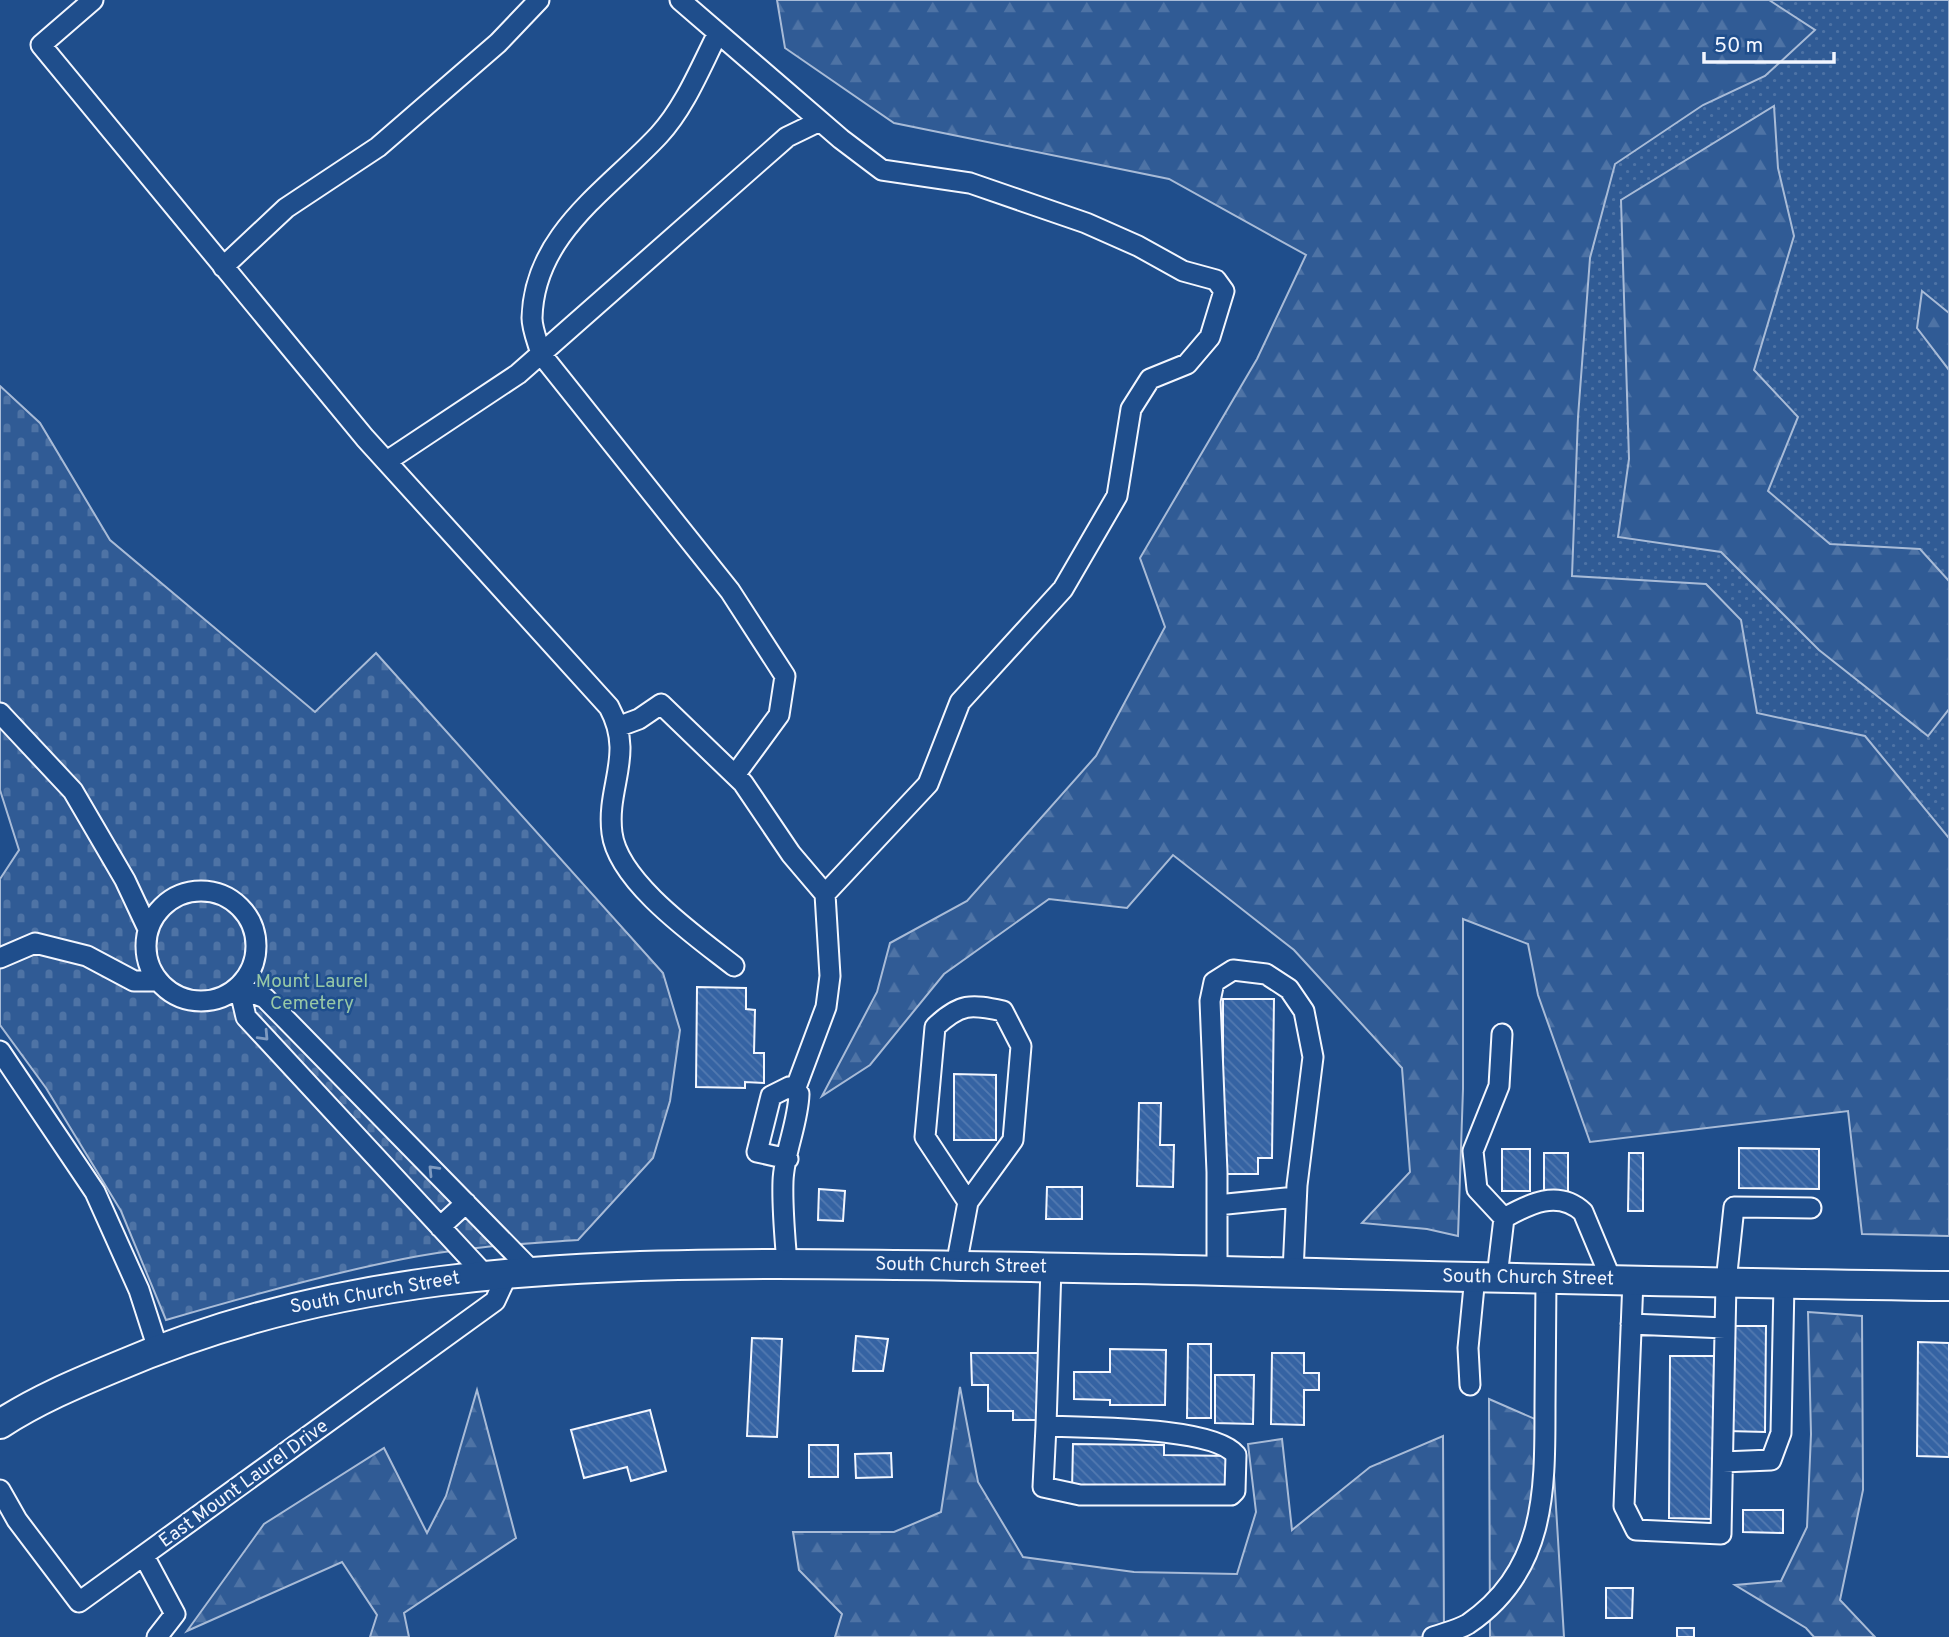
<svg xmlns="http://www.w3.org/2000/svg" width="1949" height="1637" viewBox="0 0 1949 1637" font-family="Overpass,sans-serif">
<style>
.grass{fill:url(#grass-dots);stroke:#a8bbd7;stroke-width:2}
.forest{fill:url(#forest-firs);stroke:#a8bbd7;stroke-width:2}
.cemetery{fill:url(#cemetery-stones);stroke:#a8bbd7;stroke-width:2}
.building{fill:url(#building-back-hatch);stroke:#f2f6ff;stroke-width:2}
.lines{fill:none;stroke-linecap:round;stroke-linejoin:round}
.minor-casing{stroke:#f2f6ff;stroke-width:23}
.highway-casing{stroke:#f2f6ff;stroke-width:32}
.minor{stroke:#1f4e8c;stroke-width:19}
.highway{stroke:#1f4e8c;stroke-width:28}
.oneway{stroke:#7e9ac0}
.labels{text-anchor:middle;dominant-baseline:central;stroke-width:5;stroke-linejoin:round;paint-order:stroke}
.park-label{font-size:19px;fill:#97c8a6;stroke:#1f4e8c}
.street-label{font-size:19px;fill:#f2f6ff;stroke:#1f4e8c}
</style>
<defs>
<pattern id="grass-dots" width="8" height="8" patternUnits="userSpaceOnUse" patternTransform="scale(1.75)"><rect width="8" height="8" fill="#305b95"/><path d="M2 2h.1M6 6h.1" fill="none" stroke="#4e73a5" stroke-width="1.8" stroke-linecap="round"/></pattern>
<pattern id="forest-firs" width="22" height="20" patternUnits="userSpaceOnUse" patternTransform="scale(1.75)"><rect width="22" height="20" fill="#305b95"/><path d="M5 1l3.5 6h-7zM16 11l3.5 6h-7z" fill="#4e73a5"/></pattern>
<pattern id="cemetery-stones" width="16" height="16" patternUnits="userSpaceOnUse" patternTransform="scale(1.75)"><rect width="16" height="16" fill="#305b95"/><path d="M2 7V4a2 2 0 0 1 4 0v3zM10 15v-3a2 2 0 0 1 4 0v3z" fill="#4e73a5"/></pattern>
<pattern id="building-back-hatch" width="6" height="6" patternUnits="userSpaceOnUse" patternTransform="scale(1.75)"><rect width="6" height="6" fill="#3563a3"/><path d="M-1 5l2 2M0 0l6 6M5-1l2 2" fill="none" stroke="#537ab1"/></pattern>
</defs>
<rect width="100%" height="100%" fill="#1f4e8c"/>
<path class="grass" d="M 1634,0 L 1949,0 L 1949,885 L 1451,478 Z"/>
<path class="forest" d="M 777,0 L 1769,0 L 1815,30 L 1765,76 L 1703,105 L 1615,164 L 1590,258 L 1578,417 L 1572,576 L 1706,584 L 1741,620 L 1757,713 L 1865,736 L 1949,838 L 1949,1236 L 1862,1234 L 1848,1111 L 1590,1142 L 1538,995 L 1528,944 L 1463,919 L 1463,1089 L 1458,1236 L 1427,1229 L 1362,1223 L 1410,1172 L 1402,1068 L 1294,950 L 1173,855 L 1127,908 L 1049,899 L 944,974 L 870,1065 L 822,1096 L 877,992 L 890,943 L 967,901 L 1096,756 L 1165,627 L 1140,558 L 1257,359 L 1306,255 L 1169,179 L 894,123 L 785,48 Z
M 1774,106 L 1778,168 L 1794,236 L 1754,370 L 1798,417 L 1768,491 L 1830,544 L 1920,549 L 1949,581 L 1949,709 L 1928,736 L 1819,650 L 1721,552 L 1618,537 L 1629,459 L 1621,200 Z
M 1922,291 L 1949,313 L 1949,370 L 1917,328 Z
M 1808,1312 L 1862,1316 L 1863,1490 L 1840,1600 L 1875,1637 L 1814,1637 L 1806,1628 L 1735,1585 L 1781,1581 L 1807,1527 L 1811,1434 Z
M 960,1387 L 978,1482 L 1023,1557 L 1134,1572 L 1237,1574 L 1256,1512 L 1248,1444 L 1282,1439 L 1292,1530 L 1370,1467 L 1443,1436 L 1444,1637 L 835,1637 L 842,1614 L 799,1570 L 793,1532 L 894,1532 L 941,1512 Z
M 477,1390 L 516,1538 L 404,1613 L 409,1637 L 370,1637 L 377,1615 L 342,1562 L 187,1631 L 264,1524 L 384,1448 L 427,1533 L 446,1496 Z
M 1489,1399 L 1551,1426 L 1564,1637 L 1490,1637 Z"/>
<path class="cemetery" d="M 0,386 L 40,423 L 110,540 L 315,712 L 376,653 L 663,973 L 680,1030 L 670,1101 L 653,1158 L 578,1240 C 520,1244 461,1247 403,1259 C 323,1275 244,1297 166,1320 L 121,1211 L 46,1088 L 0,1025 L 0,879 L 19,850 L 0,790 Z"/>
<path class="building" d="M 697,987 L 746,988 L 746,1009 L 755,1010 L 754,1053 L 764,1053 L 764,1083 L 745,1082 L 745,1088 L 696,1087 Z
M 1223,999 L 1274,999 L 1272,1158 L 1258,1158 L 1258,1174 L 1223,1174 Z
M 954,1074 L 996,1075 L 996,1140 L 954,1140 Z
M 1139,1103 L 1161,1103 L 1160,1145 L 1174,1145 L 1173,1187 L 1137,1186 Z
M 1739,1148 L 1819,1149 L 1819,1189 L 1739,1188 Z
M 1502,1149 L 1530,1149 L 1530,1191 L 1502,1191 Z
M 1544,1153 L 1568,1153 L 1568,1198 L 1544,1198 Z
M 1629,1153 L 1643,1153 L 1643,1211 L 1628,1211 Z
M 1047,1187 L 1082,1187 L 1082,1219 L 1046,1219 Z
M 819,1189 L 845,1191 L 843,1221 L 818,1220 Z
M 1729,1326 L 1766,1326 L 1765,1432 L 1728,1431 Z
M 856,1336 L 888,1339 L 883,1371 L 853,1371 Z
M 752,1338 L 782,1339 L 777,1437 L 747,1436 Z
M 1918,1342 L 1949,1343 L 1949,1457 L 1917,1456 Z
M 1188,1344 L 1211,1344 L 1211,1418 L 1187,1418 Z
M 1110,1349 L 1166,1350 L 1165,1405 L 1110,1405 L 1110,1400 L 1074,1399 L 1074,1372 L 1110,1372 Z
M 971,1353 L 1038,1353 L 1040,1420 L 1013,1420 L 1013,1411 L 988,1411 L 988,1385 L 972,1385 Z
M 1272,1353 L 1304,1353 L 1304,1373 L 1319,1373 L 1319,1390 L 1304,1390 L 1304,1425 L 1271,1424 Z
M 1670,1356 L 1714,1356 L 1713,1519 L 1669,1518 Z
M 1215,1375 L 1254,1375 L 1253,1424 L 1215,1423 Z
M 650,1410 L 666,1471 L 631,1481 L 627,1467 L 584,1478 L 571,1430 Z
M 1073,1444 L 1164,1445 L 1164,1455 L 1230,1456 L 1230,1491 L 1072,1490 Z
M 809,1445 L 838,1445 L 838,1477 L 809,1477 Z
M 891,1453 L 892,1477 L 856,1478 L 855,1454 Z
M 1743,1510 L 1783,1510 L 1783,1533 L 1743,1532 Z
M 1606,1588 L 1633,1588 L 1632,1618 L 1606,1618 Z
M 1677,1628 L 1694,1628 L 1694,1637 L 1677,1637 Z"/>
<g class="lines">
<g class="minor-casing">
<path id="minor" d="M 93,0 L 41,45 L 365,438 L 609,707 C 635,755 606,786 612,833 C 618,882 697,937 734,966
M 680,0 L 841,139 L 882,170 L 970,183 L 1086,223 L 1138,246 L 1183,271 L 1216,280 L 1224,291 L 1210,337 L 1187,364 L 1150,379 L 1131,409 L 1117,496 L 1063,589 L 960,702 L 928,784 L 825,894 L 830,976 L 826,1007 L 795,1090
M 718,33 C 701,66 685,107 659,135 C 608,190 534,234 532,318 C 532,329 538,343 541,354 L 730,591 L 785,676 L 779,715 L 735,775
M 223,267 L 286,208 L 378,147 L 498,43 L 539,0
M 387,461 L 518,374 L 787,137 L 820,121
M 0,713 L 73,791 L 125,880 L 148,929
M 620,726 L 639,719 L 661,704 L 743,783 L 791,854 L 825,894
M146 946a55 55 0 1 1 110 0a55 55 0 1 1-110 0Z
M 0,958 L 35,943 L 87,956 L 134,981 L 158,981
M 0,1051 L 95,1192 L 139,1290 L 158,1349
M 1217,1205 L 1296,1197
M 1504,1218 C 1529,1204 1558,1189 1583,1212 L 1611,1279
M 440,1227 L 466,1203
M 787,1264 C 785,1237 782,1209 783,1181 C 784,1152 798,1124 799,1094 L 789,1087 L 771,1096 L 757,1152 L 788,1159
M 956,1266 L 968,1202 L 1013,1140 L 1021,1046 L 1003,1011 C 971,1004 960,1003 935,1027 L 925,1137 L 968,1202
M 1217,1271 L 1217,1172 L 1210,1001 L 1214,982 L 1233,970 L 1266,974 L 1289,989 L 1304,1011 L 1313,1057 L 1297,1185 L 1293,1272
M 485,1275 L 246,1017 L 239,987 L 265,998 L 532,1271
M 1497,1277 L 1504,1218 L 1477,1189 L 1473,1151 L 1499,1086 L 1502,1034
M 1633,1280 L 1624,1506 L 1636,1530 L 1721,1534 L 1726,1282 L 1734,1207 L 1811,1208
M 1631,1324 L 1725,1328
M 1470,1385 L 1468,1348 L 1475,1276
M 1046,1426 L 1043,1487 L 1080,1495 L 1231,1495 L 1235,1491 L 1236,1455 C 1213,1426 1085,1428 1046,1426 L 1051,1267
M 1723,1462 L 1771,1460 L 1781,1433 L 1784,1283
M 0,1490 L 17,1520 L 79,1602 L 495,1301 L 508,1273
M 144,1556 L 175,1614 L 157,1637
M 1433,1637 C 1444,1633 1458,1630 1468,1624 C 1546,1571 1545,1491 1545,1407 C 1545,1364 1546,1321 1546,1278"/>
</g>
<g class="highway-casing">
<path id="highway" d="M 0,1424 C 37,1400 75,1384 116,1367 C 332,1274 546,1265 777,1264 C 897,1264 1016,1267 1135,1269 C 1406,1275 1678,1283 1949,1286"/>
</g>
<use href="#minor" class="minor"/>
<use href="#highway" class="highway"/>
</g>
<defs><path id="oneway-chevron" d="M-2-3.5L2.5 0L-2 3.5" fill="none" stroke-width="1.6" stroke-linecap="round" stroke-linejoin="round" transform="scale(1.75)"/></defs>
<g class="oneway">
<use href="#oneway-chevron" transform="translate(264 1036) rotate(47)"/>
<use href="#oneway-chevron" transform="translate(433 1170) rotate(-134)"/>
</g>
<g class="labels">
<g class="park-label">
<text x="312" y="982">Mount Laurel<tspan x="312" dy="22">Cemetery</tspan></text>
</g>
<g class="street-label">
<text transform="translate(961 1266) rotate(1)">South Church Street</text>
<text transform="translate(1528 1278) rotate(1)">South Church Street</text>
<text transform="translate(375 1293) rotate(-10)">South Church Street</text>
<text transform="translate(244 1484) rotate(-36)">East Mount Laurel Drive</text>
</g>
</g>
<path d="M1704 52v10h130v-10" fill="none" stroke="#f2f6ff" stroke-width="3.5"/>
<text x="1714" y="52" font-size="21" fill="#f2f6ff" stroke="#1f4e8c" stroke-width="5" paint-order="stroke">50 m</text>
</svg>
